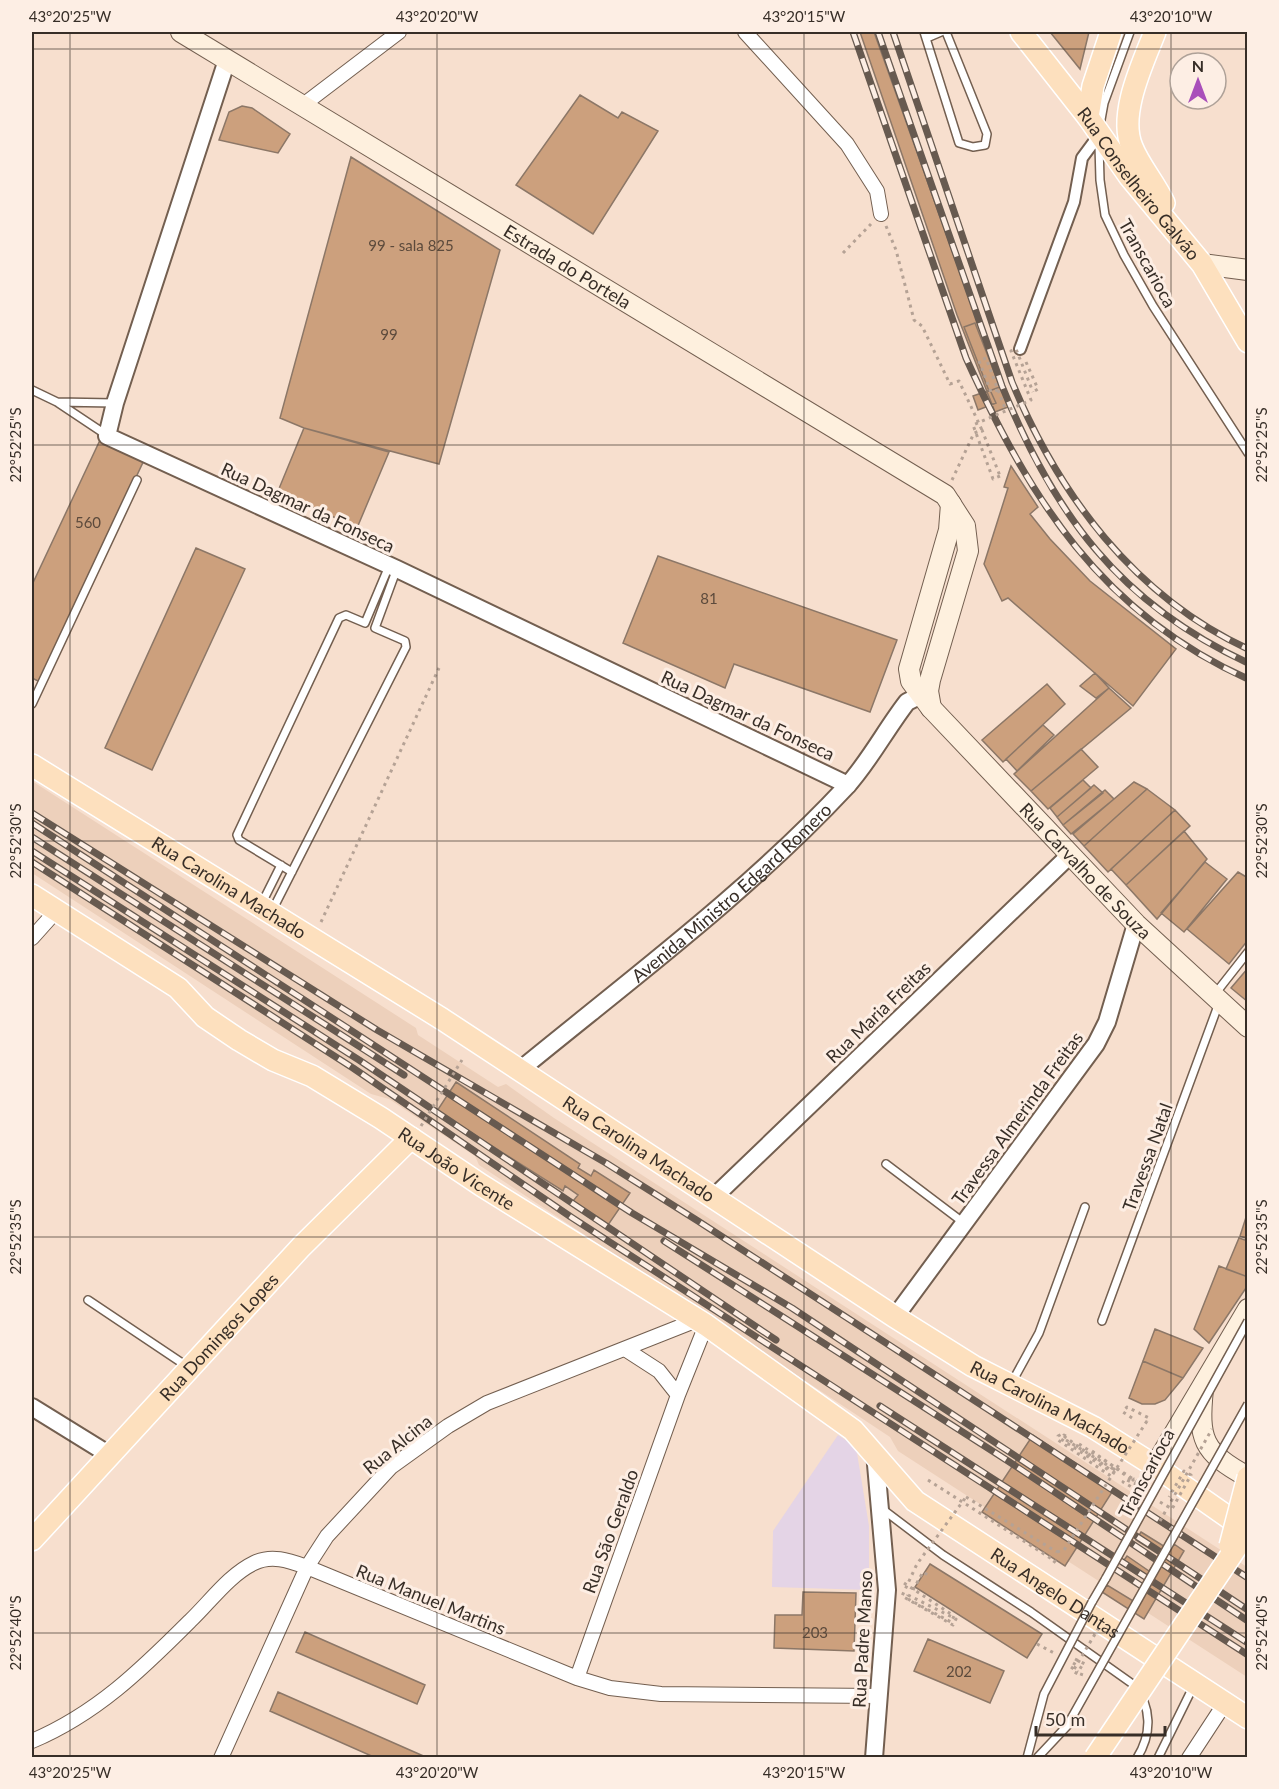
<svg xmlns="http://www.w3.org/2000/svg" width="1279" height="1789" viewBox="0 0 1279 1789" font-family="Lato,sans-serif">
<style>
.built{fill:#edd0bb}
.medical{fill:#e4d4e6}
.building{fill:#cca07d;stroke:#8c7767;stroke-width:1.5}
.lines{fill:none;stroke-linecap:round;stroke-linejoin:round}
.service-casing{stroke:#735f50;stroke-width:10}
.pedestrian-casing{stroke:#735f50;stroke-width:14}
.minor-casing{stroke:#735f50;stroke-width:16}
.tertiary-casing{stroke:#735f50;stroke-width:20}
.secondary-casing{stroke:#735f50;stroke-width:22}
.primary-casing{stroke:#fff;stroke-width:24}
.path{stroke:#b5a295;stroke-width:3;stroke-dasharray:3 4.5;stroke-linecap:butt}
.service{stroke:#fff;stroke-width:7}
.pedestrian{stroke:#fff;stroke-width:10}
.minor{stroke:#fff;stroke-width:14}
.tertiary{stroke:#fff;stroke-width:16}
.secondary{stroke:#fef0de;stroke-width:20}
.primary{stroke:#fde0be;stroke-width:21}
.rail-casing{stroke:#675a50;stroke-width:7}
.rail{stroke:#fdeee4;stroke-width:4.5;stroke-dasharray:14;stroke-linecap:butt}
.service-bridge-casing{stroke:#735f50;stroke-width:10;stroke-linecap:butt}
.primary-bridge-casing{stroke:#fff;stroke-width:24;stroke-linecap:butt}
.path-bridge{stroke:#b5a295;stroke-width:3;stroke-dasharray:3 4.5;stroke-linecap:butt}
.service-bridge{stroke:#fff;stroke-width:7}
.primary-bridge{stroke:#fde0be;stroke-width:21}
.ticks{fill:none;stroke:#372e27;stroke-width:1.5;stroke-opacity:0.45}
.labels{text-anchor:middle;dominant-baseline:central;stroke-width:6;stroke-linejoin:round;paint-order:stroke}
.number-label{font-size:15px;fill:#5c4a3c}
.street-label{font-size:18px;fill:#372e27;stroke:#fdeee4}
.neatline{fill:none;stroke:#372e27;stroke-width:2}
.ticks-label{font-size:15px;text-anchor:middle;fill:#372e27}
</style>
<rect width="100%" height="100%" fill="#f7dfce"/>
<path class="built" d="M 32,781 L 416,1028 L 418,1035 L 498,1087 L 506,1084 L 554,1118 L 1247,1567 L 1247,1677 L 898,1451 L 890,1437 L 479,1165 L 475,1156 L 389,1099 L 371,1094 L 32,873 Z"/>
<path class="medical" d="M 838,1435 L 856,1447 L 869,1526 L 869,1590 L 772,1587 L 773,1531 Z"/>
<path class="building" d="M 860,32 L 874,32 L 1008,407 L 995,412 L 957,315 Z
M 1050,32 L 1089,32 L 1080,69 Z
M 580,95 L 618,118 L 622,112 L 658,131 L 593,234 L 516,185 Z
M 242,106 L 252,108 L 290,134 L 278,153 L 219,140 L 229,112 Z
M 351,157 L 500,250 L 439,464 L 304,428 L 280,418 Z
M 975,323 L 1000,387 L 989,391 L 964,327 Z
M 990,390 L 996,403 L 978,410 L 973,396 Z
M 304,428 L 389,452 L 357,528 L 278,491 Z
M 101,438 L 145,458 L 40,682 L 32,678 L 32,585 Z
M 1011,466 L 1038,507 L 1030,514 L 1050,539 L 1090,581 L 1176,649 L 1133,706 L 1008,598 L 1002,601 L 984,564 L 1008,488 L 1004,487 Z
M 196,548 L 245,569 L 152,770 L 105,748 Z
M 658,556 L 897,640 L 870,712 L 734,664 L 725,688 L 623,643 Z
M 1095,673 L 1109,688 L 1096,698 L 1080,686 Z
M 1047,684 L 1065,704 L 1003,762 L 982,740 Z
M 1109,688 L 1131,708 L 1031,791 L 1014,774 Z
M 1043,725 L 1054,735 L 1017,771 L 1006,759 Z
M 1081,749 L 1098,767 L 1048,809 L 1031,791 Z
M 1083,780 L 1091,788 L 1057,817 L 1050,808 Z
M 1134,782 L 1147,789 L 1084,846 L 1073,834 Z
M 1094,785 L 1103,793 L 1063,825 L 1057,817 Z
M 1147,789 L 1175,810 L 1108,872 L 1084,846 Z
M 1105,790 L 1114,799 L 1071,834 L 1063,825 Z
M 1175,810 L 1190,826 L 1126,885 L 1111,869 Z
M 1184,831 L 1207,859 L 1157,919 L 1126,885 Z
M 1205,862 L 1227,879 L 1184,932 L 1161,913 Z
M 1238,872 L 1248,878 L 1248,940 L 1229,964 L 1187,929 Z
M 1248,968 L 1248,1002 L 1231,988 Z
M 456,1082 L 580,1164 L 578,1168 L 591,1176 L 594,1170 L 630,1193 L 608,1225 L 573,1201 L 578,1195 L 565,1186 L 563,1191 L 437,1111 Z
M 1248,1211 L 1248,1239 L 1240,1236 Z
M 1239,1238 L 1248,1241 L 1248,1277 L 1226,1269 Z
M 1219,1266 L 1248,1277 L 1248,1285 L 1209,1343 L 1194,1329 Z
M 1155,1329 L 1203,1348 L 1183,1378 L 1143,1361 Z
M 1143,1361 L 1183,1378 L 1165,1400 L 1155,1404 L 1142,1404 L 1129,1398 Z
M 1033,1435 L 1114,1489 L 1065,1566 L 982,1512 Z
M 1141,1532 L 1170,1550 L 1174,1544 L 1184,1551 L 1144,1619 L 1102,1592 L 1107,1585 L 1138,1604 L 1151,1583 L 1121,1564 L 1127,1556 L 1149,1571 L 1160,1555 L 1136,1540 Z
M 930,1564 L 1042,1634 L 1027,1658 L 915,1587 Z
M 803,1592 L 856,1593 L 854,1651 L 774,1648 L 775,1615 L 802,1615 Z
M 305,1632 L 425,1685 L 417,1704 L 296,1652 Z
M 928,1639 L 1004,1671 L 990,1703 L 914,1671 Z
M 278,1692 L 428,1758 L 376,1758 L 270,1711 Z"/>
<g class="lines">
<g class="service-casing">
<path id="service" d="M 924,32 L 959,143 L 973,147 L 985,145 L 987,134 L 946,32
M 927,38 L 941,32
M 1100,125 L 1104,103 L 1130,32
M 1099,145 L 1100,180 L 1105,215 L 1124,255 L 1153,306 L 1248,453
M 32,390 L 57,402 L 105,434
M 57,402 L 114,403
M 32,704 L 137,480
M 292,872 L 239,840 L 237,835 L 339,618 L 346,615 L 365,623 L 389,566
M 262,903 L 281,865
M 272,911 L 406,647 L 405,641 L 375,628 L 396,571
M 1215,994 L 1248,952
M 886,1164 L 964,1223
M 88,1300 L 188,1367
M 1102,1321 L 1219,1003
M 1011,1384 L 1039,1333 L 1085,1207
M 881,1508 L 943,1555 L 1031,1612 L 1134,1685 C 1152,1707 1152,1734 1137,1758
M 1092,1602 L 1106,1578
M 1158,1758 L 1194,1685"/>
</g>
<g class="pedestrian-casing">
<path id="pedestrian" d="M 1020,349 L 1074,202 L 1082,158 L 1099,135"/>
</g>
<g class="minor-casing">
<path id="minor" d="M 745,32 L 847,144 L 877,191 L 881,214
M 303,105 L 399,32
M 32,938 L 57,910
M 625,1349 L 659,1371 L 678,1395
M 577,1678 L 678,1395 L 706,1325
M 32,1741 C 96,1714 141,1670 190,1621 C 210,1602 229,1575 254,1563 C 272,1554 290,1561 307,1567 L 577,1678 L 610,1688 L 661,1694 L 878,1696
M 221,1758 L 307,1567 L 327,1536 L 391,1467 L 448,1426 L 487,1403 L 697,1320
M 1189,1758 L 1225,1703"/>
</g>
<g class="tertiary-casing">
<g id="tertiary">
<path d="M 227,60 L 115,403 L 107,436 L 397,569 L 848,785"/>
<path id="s1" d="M 520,1070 C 631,979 748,892 846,787 C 869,762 886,729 907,702 L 919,696"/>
<path d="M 713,1198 L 1070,855"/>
<path d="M 895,1317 L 1096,1044 L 1107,1022 L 1136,924"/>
<path d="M 32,1407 L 108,1454"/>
<path d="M 874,1758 L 887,1590 L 875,1453"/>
</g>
</g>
<g class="secondary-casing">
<g id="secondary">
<path id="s2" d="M 181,32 L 945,495 L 965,526 L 968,551 L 930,680 L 928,691 L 931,708"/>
<path d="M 1202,264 L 1248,270"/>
<path id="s3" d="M 951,504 L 949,530 L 909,669 L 911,681 L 931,708 L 1136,924 L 1248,1027"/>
<path d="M 1203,1389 C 1198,1439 1202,1452 1248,1477"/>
<path d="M 1155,1466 L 1248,1309"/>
</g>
</g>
<g class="primary-casing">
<g id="primary">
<path id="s4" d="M 1021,32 L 1088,117 L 1129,176 L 1202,264 L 1248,342"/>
<path d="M 1155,32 C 1143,63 1118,114 1132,147 C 1140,167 1155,183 1164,203"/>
<path d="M 1088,117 L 1093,86 L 1111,32"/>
<path id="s5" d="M 32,765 L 442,1019 L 895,1317 L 973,1366 L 1093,1427 L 1155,1466 L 1248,1531"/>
<path id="s6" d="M 32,895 L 178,988 L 205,1017 L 239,1040 L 273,1060 L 312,1076 L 381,1118 L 481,1185 L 706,1325 L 853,1430 L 915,1501 L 1248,1718"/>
<path id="s7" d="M 32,1540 L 301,1247 L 411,1138"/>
</g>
</g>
<path class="path" d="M 886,226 L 896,250 L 914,320 L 922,326 L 950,384 L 959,381 L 982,430
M 843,253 L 871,224
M 1026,362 L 1038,389 L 1033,392
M 998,390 L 991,392 L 979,361 L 986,358 L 1006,411
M 952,480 L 974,433 L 982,430 L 1000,476
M 321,922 L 439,668
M 1132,1418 L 1123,1412 L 1127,1407 L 1149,1418 L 1147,1421
M 1066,1436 L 1064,1435 L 1061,1439 L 1110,1471
M 1066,1440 L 1112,1468 L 1110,1471
M 1092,1451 L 1142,1487 L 1125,1479 L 1123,1482 L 1140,1492
M 928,1480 L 1055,1561 L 1051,1566
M 1132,1481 L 1134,1479 L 1145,1486
M 966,1497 L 1057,1552
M 904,1583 L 954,1616 L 951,1622 L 906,1598 L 908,1595
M 913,1590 L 923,1572 L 931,1577
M 1037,1644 L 1054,1653
M 1073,1663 L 1085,1670"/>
<use href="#service" class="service"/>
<use href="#pedestrian" class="pedestrian"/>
<use href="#minor" class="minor"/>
<use href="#tertiary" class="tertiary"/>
<use href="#secondary" class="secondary"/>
<use href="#primary" class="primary"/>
<g class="rail-casing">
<path id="rail" d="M 853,32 L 966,358 C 1030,499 1101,613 1248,679
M 878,32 L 1002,386 C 1054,514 1119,603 1248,663
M 893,32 L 1012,382 C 1059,495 1134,596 1248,649
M 32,813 L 377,1030 L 606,1163 L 698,1221 L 1248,1578
M 32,823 L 632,1213 L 792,1308 L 1248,1610
M 32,837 L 404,1075
M 32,851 L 359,1060 L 776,1340
M 32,862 L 353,1068 L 571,1217 L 1248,1655
M 664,1241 L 1008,1461 L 1248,1621
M 880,1406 L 1248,1643"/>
</g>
<use href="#rail" class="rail"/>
<g class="service-bridge-casing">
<path id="service-bridge" d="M 1106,1578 L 1248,1321
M 1027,1758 L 1044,1694 L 1092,1602
M 1037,1758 L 1067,1726 L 1248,1404"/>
</g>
<g class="primary-bridge-casing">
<path id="primary-bridge" d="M 1230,1546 L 1248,1477
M 1095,1758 L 1248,1530"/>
</g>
<path class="path-bridge" d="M 1000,476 L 993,479 L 973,425 L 1031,400 L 1011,351 L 1016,349 L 1033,392
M 421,1126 L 462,1060
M 1079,1444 L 1144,1486
M 1115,1473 L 1065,1437 L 1062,1434 L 1058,1436 L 1058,1440 L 1109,1475 L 1115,1468
M 1137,1482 L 1135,1487 L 1141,1491
M 1160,1502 L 1172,1509 L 1191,1475 L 1184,1471 L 1169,1497
M 1160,1521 L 1212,1429
M 1057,1552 L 1064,1550 L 1147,1421
M 908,1595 L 956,1619 L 953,1625 L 902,1596 L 917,1564 L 966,1497
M 1075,1659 L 1087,1665
M 1071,1667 L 1078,1672
M 1082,1673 L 1081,1676 L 1073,1671 L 1101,1624"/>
<use href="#service-bridge" class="service-bridge"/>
<use href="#primary-bridge" class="primary-bridge"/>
</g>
<path class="ticks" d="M 70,32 L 70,1758M 437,32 L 437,1758M 804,32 L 804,1758M 1171,32 L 1171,1758M 32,49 L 1248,49M 32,445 L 1248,445M 32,841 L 1248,841M 32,1237 L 1248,1237M 32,1633 L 1248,1633"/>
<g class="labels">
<g class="number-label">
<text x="411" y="245">99 - sala 825</text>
<text x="389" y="334">99</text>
<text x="88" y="522">560</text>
<text x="709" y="598">81</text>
<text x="815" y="1632">203</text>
<text x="959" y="1671">202</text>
</g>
<g class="street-label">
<text stroke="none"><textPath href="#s4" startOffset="192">Rua Conselheiro Galvão</textPath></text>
<text transform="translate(1148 263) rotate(61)">Transcarioca</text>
<text stroke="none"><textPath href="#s2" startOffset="452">Estrada do Portela</textPath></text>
<text transform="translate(308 507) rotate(25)">Rua Dagmar da Fonseca</text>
<text transform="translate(748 715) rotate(25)">Rua Dagmar da Fonseca</text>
<text stroke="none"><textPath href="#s3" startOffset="441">Rua Carvalho de Souza</textPath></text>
<text stroke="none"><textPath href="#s5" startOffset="232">Rua Carolina Machado</textPath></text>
<text stroke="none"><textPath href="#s1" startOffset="276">Avenida Ministro Edgard Romero</textPath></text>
<text transform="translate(878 1012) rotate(-44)">Rua Maria Freitas</text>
<text transform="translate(1017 1118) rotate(-54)">Travessa Almerinda Freitas</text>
<text stroke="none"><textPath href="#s5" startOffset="718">Rua Carolina Machado</textPath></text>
<text transform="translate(1147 1157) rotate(-70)">Travessa Natal</text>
<text stroke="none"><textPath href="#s6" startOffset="507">Rua João Vicente</textPath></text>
<text stroke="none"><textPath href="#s7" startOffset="276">Rua Domingos Lopes</textPath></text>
<text stroke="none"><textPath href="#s5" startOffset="1204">Rua Carolina Machado</textPath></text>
<text transform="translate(397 1444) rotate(-39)">Rua Alcina</text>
<text transform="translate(1146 1473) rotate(-62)">Transcarioca</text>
<text transform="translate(610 1531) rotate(-70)">Rua São Geraldo</text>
<text stroke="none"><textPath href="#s6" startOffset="1244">Rua Angelo Dantas</textPath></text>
<text transform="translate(431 1599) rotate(22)">Rua Manuel Martins</text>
<text transform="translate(862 1639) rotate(-87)">Rua Padre Manso</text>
</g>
</g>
<rect width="1279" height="1789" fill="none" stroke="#fdeee4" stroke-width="66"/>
<g transform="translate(1198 81)"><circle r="28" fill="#fdeee4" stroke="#aea198" stroke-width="1.5"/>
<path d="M0-4.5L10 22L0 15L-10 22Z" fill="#a94fba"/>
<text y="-9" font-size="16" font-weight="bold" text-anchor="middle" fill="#372e27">N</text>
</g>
<path d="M1036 1726v9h129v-9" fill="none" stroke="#372e27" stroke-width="3"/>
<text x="1045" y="1726" font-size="18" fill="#372e27" stroke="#fdeee4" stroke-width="4.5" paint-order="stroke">50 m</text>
<rect x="33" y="33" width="1213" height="1723" class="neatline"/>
<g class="ticks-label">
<text x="70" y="22">43°20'25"W</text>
<text x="437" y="22">43°20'20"W</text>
<text x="804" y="22">43°20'15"W</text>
<text x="1171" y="22">43°20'10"W</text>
<text transform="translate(16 445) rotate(-90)" y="5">22°52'25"S</text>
<text transform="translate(1262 445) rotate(-90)" y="5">22°52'25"S</text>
<text transform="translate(16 841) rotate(-90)" y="5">22°52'30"S</text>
<text transform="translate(1262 841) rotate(-90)" y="5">22°52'30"S</text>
<text transform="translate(16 1237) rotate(-90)" y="5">22°52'35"S</text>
<text transform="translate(1262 1237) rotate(-90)" y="5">22°52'35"S</text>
<text transform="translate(16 1633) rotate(-90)" y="5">22°52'40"S</text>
<text transform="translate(1262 1633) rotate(-90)" y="5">22°52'40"S</text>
<text x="70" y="1778">43°20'25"W</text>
<text x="437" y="1778">43°20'20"W</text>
<text x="804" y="1778">43°20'15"W</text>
<text x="1171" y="1778">43°20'10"W</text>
</g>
</svg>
